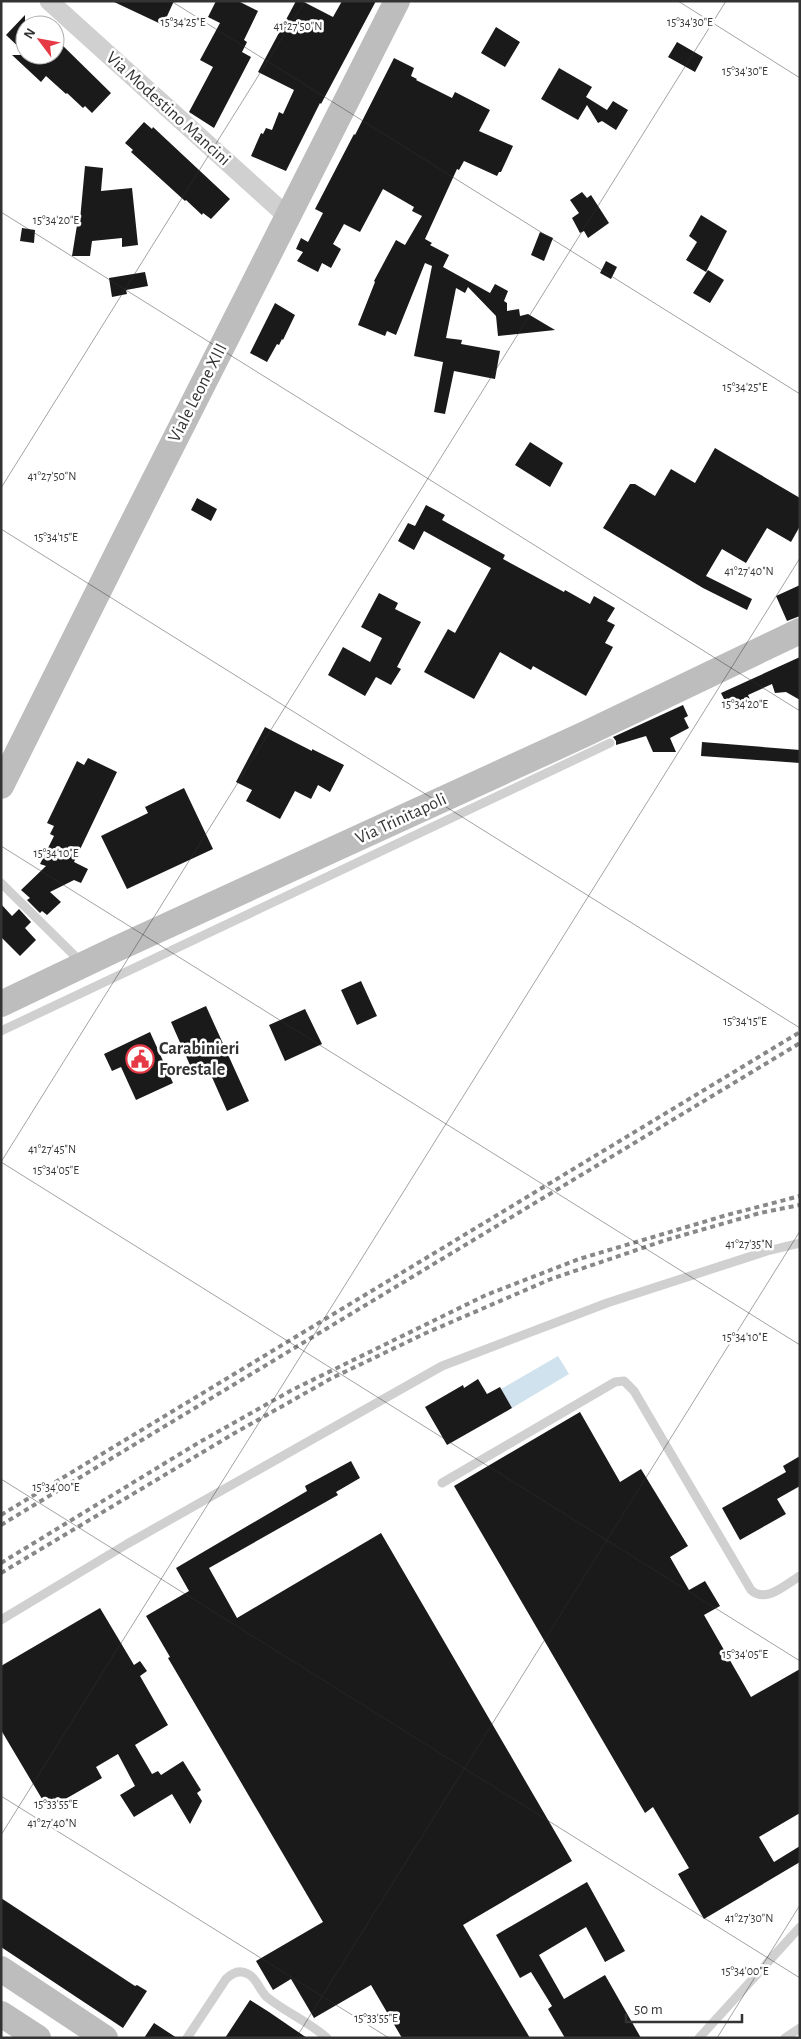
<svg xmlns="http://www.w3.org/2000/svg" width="801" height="2039" viewBox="0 0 801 2039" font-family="'Alegreya Sans',sans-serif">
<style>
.water{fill:#cfe2ee}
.building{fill:#1a1a1a}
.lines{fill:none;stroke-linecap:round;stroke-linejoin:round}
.lane{stroke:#d0d0d0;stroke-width:9}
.street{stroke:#d0d0d0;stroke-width:19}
.secondary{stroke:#bdbdbd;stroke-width:26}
.rail{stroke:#888;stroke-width:4;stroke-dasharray:5 4;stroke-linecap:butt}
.ticks{fill:none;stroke:#333;stroke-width:1;stroke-opacity:0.45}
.labels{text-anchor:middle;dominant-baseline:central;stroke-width:5;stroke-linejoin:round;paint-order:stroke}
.street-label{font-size:18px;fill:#333;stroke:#fff}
.poi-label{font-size:18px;font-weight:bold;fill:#333;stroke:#fff;text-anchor:start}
.ticks-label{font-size:12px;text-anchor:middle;fill:#333;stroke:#fff;stroke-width:5;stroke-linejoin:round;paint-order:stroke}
</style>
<rect width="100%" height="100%" fill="#fff"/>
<path class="water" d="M 558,1356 L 569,1374 L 512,1408 L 501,1389 Z"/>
<path class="building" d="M 112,1 L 174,1 L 163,25 Z
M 216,1 L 238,1 L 258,11 L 244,40 L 247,42 L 242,52 L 251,57 L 214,128 L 189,112 L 213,67 L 200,60 L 220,23 L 208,17 Z
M 296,1 L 302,1 L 333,17 L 342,1 L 376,1 L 321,104 L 320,103 L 286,171 L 251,156 L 261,133 L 263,134 L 266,128 L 272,130 L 279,112 L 283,114 L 294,90 L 258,72 Z
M 25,15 L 25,53 L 6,35 Z
M 496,27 L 520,42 L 505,67 L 481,53 Z
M 55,38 L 111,93 L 92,113 L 85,106 L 83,108 L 67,93 L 66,94 L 46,76 L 41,82 L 12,55 L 55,55 Z
M 677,42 L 703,57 L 695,72 L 668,57 Z
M 394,58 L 414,68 L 411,76 L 417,79 L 416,80 L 452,98 L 455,92 L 490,110 L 479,131 L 513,146 L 501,172 L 499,172 L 497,176 L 464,161 L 459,170 L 457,169 L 425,239 L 432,243 L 430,245 L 449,255 L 443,267 L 490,293 L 495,284 L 508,291 L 504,301 L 507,303 L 507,311 L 519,309 L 520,316 L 528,314 L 555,330 L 498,336 L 496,316 L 468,287 L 465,293 L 456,288 L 446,338 L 462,340 L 461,344 L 500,351 L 495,379 L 454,371 L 445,414 L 434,412 L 443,362 L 414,356 L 432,266 L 425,263 L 396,335 L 387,331 L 385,336 L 358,325 L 375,282 L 374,281 L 396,240 L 405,245 L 422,216 L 412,211 L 414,207 L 383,189 L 360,232 L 344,224 L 333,244 L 341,249 L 331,268 L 322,263 L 318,272 L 297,261 L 303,252 L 296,249 L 301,238 L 308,242 L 323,213 L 315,209 L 354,134 L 355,135 Z
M 559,68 L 592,87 L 586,97 L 607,110 L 613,101 L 628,110 L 616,130 L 602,121 L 598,123 L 587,105 L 578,120 L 541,99 Z
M 144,122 L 152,129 L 153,127 L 230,199 L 211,219 L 203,213 L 202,215 L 186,200 L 185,201 L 131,152 L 133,150 L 125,143 Z
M 85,166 L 103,168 L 101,191 L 132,188 L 138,245 L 122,247 L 122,238 L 92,241 L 90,256 L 72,256 L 78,219 L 80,220 Z
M 582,192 L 587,198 L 591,195 L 609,223 L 588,238 L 584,231 L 580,233 L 572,218 L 579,213 L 570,200 Z
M 701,215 L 727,231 L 706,272 L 686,260 L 697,242 L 689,236 Z
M 22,228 L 35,230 L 34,243 L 20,241 Z
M 540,232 L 553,238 L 544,261 L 531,255 Z
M 606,261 L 617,267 L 611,279 L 600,273 Z
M 708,270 L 724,280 L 710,303 L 693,293 Z
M 145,272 L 148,286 L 126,290 L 127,294 L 112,297 L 109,278 Z
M 275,303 L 295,315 L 283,340 L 282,339 L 279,345 L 277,344 L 267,362 L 250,353 Z
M 530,442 L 563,463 L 550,487 L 515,465 Z
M 715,448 L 800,498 L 800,526 L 791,542 L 767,528 L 746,563 L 722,549 L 706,576 L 752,599 L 747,610 L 703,588 L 603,528 L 630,484 L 635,484 L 655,496 L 671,469 L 695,483 Z
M 197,498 L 217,509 L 211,521 L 191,510 Z
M 426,505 L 445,515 L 442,520 L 505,555 L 503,559 L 564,592 L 565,590 L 590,604 L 594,596 L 615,608 L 607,621 L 615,625 L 605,643 L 613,647 L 586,696 L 533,666 L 531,670 L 500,652 L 474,699 L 424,672 L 448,629 L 455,633 L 491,568 L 424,531 L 414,550 L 398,541 L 408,523 L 415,526 Z
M 800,585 L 800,616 L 787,621 L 776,596 Z
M 379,593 L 398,603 L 395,609 L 421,622 L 397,667 L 401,669 L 391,685 L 376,677 L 365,696 L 328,675 L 343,647 L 370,662 L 382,638 L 361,627 Z
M 800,657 L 800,700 L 786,692 L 775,693 L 772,684 L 748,695 L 752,704 L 739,710 L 735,702 L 727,705 L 721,693 Z
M 683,705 L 688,716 L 684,718 L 689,728 L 670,738 L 676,752 L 653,752 L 646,736 L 616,745 L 616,741 L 613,737 Z
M 265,727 L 312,751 L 312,749 L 344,765 L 330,792 L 318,785 L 311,799 L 295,791 L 280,819 L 246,801 L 252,790 L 236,782 Z
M 702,742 L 800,750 L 800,763 L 701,756 Z
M 88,758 L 117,772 L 74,862 L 88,869 L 81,883 L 74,880 L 50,892 L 61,902 L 47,915 L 42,911 L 40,913 L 27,900 L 30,898 L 21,890 L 46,866 L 40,864 L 54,836 L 50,834 L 54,826 L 47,823 L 77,761 L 84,765 Z
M 184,788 L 213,849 L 127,889 L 101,836 L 148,813 L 145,807 Z
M 1,904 L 12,916 L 19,909 L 31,922 L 25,928 L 36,940 L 20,956 L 1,937 Z
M 361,981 L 377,1016 L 357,1025 L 341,990 Z
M 206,1006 L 249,1101 L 227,1111 L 207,1066 L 193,1072 L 171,1022 Z
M 305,1009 L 322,1044 L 285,1061 L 269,1025 Z
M 150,1032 L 173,1083 L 136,1100 L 121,1067 L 112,1071 L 104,1054 Z
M 478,1379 L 487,1394 L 500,1387 L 512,1408 L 447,1445 L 425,1407 L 463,1385 L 464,1388 Z
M 580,1412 L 620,1482 L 641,1469 L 688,1546 L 670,1557 L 689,1590 L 705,1581 L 720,1606 L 704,1615 L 751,1697 L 800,1669 L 800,1813 L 759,1837 L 774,1862 L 800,1846 L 800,1862 L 704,1919 L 678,1874 L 689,1868 L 653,1807 L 645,1813 L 454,1486 Z
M 800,1456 L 800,1486 L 777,1499 L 786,1514 L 740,1540 L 722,1508 L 786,1472 L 783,1466 Z
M 351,1461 L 360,1478 L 336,1492 L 338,1495 L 209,1568 L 237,1618 L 381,1533 L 572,1861 L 463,1925 L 530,2038 L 402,2038 L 371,1985 L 314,2018 L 291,1979 L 273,1990 L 256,1961 L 323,1922 L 168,1658 L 170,1657 L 146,1616 L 189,1591 L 176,1568 L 307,1491 L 305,1486 Z
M 100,1608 L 134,1665 L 140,1661 L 147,1671 L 140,1676 L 168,1725 L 135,1745 L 152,1774 L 158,1771 L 161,1775 L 183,1761 L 201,1790 L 197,1793 L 202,1801 L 190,1824 L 172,1794 L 134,1817 L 120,1795 L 135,1786 L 118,1754 L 96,1767 L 102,1778 L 48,1809 L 1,1730 L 1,1666 Z
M 587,1882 L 625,1951 L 605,1962 L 586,1927 L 539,1955 L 564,1999 L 605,1975 L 641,2038 L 565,2038 L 548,2009 L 552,2006 L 531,1972 L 520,1978 L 496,1935 Z
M 1,1898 L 135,1986 L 137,1985 L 147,1991 L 123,2028 L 1,1947 Z
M 250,2000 L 269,2012 L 307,2038 L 225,2038 Z
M 154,2023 L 177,2038 L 144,2038 Z"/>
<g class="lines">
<path class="lane" d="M 1,883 L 82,963
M 1,1031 L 610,743
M 442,1483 L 615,1382 L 624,1381 L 634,1391 L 751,1590 C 766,1604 786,1584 800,1576
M 1,1620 L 127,1544 L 442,1366 L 607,1303 L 767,1251 L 800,1243
M 187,2038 L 226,1979 C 232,1973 239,1969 248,1974 C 257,1978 260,1992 268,1998 C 287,2013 309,2022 327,2038
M 699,2038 L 800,1927
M 785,2038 L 800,2028"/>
<path class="street" d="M 49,1 L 287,216"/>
<path class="secondary" d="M 1,786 L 124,540 L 397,1
M 1,1004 L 114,950 L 585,734 L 800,631
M 1,1969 L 105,2038
M 1,2014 L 38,2038"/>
<path class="rail" d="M 1,1515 L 800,1032
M 1,1525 L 800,1043
M 1,1563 L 198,1443 L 292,1390 L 486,1295 L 579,1259 L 727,1215 L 800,1196
M 1,1573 L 233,1434 L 332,1378 L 426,1333 L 551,1279 L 666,1240 L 760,1213 L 800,1205"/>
</g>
<path class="ticks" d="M 171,1 L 800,394M 678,1 L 800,78M 1,212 L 800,711M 1,488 L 305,1M 1,529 L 800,1028M 1,846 L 800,1345M 1,1162 L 800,1661M 1,1162 L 726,1M 1,1479 L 800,1978M 1,1796 L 389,2038M 1,1835 L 800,558M 296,2038 L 800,1231M 717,2038 L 800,1905"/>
<defs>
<g id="civic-ring" transform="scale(1.4375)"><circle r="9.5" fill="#fff" stroke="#e63946" stroke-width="1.5"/><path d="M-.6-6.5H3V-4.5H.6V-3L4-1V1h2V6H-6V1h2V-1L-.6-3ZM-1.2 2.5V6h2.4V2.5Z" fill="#e63946"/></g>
</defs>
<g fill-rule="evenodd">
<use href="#civic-ring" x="140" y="1059"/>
</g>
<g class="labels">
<g class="street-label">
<text transform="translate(168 109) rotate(42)">Via Modestino Mancini</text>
<text transform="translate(198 393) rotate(-63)">Viale Leone XIII</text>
<text transform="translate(401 819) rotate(-25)">Via Trinitapoli</text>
</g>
<g class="poi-label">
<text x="159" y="1049">Carabinieri<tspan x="159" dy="21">Forestale</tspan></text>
</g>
</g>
<g class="ticks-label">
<text x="183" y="26">15°34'25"E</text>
<text x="690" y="26">15°34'30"E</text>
<text x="298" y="30">41°27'50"N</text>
<text x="745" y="75">15°34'30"E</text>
<text x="56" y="224">15°34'20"E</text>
<text x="745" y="391">15°34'25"E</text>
<text x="52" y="480">41°27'50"N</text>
<text x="56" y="541">15°34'15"E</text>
<text x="749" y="575">41°27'40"N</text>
<text x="745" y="708">15°34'20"E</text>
<text x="56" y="857">15°34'10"E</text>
<text x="745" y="1025">15°34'15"E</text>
<text x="52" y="1153">41°27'45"N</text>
<text x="56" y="1174">15°34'05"E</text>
<text x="749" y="1248">41°27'35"N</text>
<text x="745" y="1341">15°34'10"E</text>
<text x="56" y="1491">15°34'00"E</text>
<text x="745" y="1658">15°34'05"E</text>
<text x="56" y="1808">15°33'55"E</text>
<text x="52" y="1827">41°27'40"N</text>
<text x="749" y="1922">41°27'30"N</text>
<text x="745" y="1975">15°34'00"E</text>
<text x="376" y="2022">15°33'55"E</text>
</g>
<rect width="801" height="2039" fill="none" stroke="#333333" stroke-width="5"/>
<g transform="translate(40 40) rotate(302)"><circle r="24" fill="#ffffff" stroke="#adadad"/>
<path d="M0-4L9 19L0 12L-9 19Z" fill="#e63946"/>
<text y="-8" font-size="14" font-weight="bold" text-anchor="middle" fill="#333333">N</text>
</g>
<path d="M626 2014v8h116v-8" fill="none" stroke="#333333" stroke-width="2.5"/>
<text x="634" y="2014" font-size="15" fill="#333333" stroke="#ffffff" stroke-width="4" paint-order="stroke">50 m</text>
</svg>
